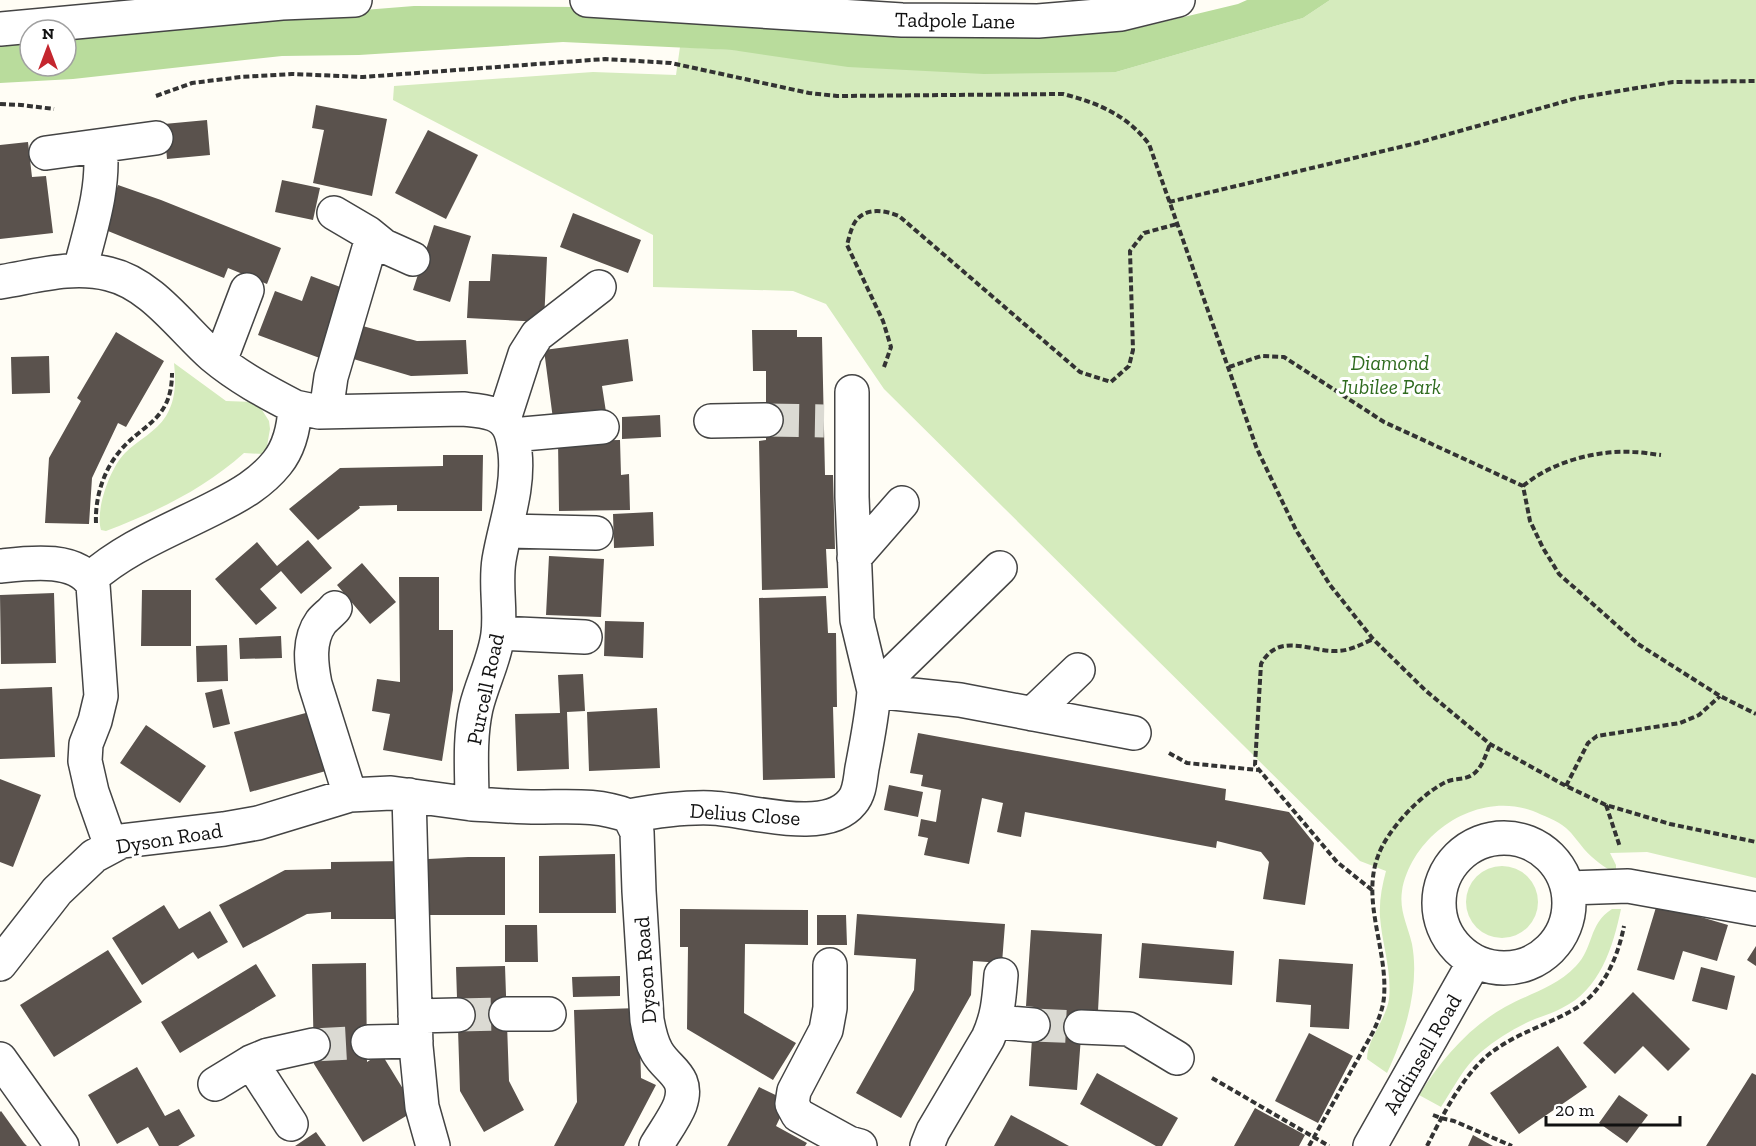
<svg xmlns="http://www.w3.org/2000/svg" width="1756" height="1146" viewBox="0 0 1756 1146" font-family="'Zilla Slab',serif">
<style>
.green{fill:#d5ebbd}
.forest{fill:#b9dc9c}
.building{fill:#5a524d}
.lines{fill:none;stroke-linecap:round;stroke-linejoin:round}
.minor-tunnel{stroke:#dbdad3;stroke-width:33;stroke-dasharray:33 16;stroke-linecap:butt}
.minor-casing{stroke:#444;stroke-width:36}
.path{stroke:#333;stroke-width:4;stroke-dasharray:6 3;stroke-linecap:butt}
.minor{stroke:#fff;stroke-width:33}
.labels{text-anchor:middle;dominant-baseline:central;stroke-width:6;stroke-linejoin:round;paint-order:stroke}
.street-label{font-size:21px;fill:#111;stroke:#fff}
.park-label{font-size:21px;font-style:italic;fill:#2f6b1f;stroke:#fff}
</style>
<rect width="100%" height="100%" fill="#fffdf5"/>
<path class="green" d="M 1330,0 L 1756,0 L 1756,878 L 1647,852 L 1610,853 L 1616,865 L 1616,874 C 1604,867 1593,859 1584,849 C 1578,842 1573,834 1566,828 C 1557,820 1544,816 1533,811 C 1477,790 1412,834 1402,891 C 1399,911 1408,926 1412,944 C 1420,987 1405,1035 1387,1073 L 1367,1059 C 1367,1039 1386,1020 1389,999 C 1392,971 1382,944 1380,917 C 1379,901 1382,886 1386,871 L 1360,861 L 884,389 L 826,304 L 793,291 L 653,287 L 653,235 L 393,100 L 394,86 L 593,72 L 676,75 L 680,47 L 1116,72 L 1303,18 Z
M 174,363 L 226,401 L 253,402 L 262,410 L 269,421 L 270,429 L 267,446 L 263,454 L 244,453 C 204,489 156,512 106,531 L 101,530 C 95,510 110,468 125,453 C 138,440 156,432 166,416 C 176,400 176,381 174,363 Z
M1466 902a36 36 0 1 1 72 0a36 36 0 1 1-72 0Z
M 1612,909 L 1621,909 C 1613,947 1600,990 1562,1008 C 1551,1014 1539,1017 1528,1022 C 1511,1030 1495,1040 1481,1052 C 1464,1066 1453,1089 1441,1107 L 1419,1095 C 1441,1060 1469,1027 1505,1007 C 1530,993 1555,988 1576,966 C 1594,948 1588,924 1612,909 Z"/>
<path class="forest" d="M 1247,0 L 1330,0 L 1303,18 L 1116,72 L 984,74 L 848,67 L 732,50 L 563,42 L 359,55 L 282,56 L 73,79 L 0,83 L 0,40 L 30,37 L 30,66 L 66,66 L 66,34 L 414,6 L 579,7 L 1057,35 L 1134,29 L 1238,4 Z"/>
<path class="building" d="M 316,105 L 387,119 L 372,196 L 313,183 L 324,130 L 312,128 Z
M 207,120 L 210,155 L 167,159 L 164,124 Z
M 428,130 L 478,155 L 446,219 L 395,193 Z
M 28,142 L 32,177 L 46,176 L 53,233 L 0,239 L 0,145 Z
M 282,180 L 320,188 L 313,220 L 275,212 Z
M 118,185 L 161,200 L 281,248 L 267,284 L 228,268 L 224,278 L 103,229 Z
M 573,213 L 641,240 L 628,273 L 560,247 Z
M 434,225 L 471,236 L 450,302 L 413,290 Z
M 492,254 L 547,257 L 544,322 L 467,318 L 469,281 L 490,281 Z
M 311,276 L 351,291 L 325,360 L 258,335 L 275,291 L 302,301 Z
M 359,325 L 417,341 L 466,340 L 468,374 L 411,376 L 350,358 Z
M 752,330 L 797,330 L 797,337 L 822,337 L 825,475 L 833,475 L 835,549 L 826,549 L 828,588 L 762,590 L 759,441 L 766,440 L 766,371 L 753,371 Z
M 116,332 L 164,361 L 126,427 L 118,423 L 92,478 L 89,524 L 45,523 L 49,458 L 81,401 L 77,398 Z
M 628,339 L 633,381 L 602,386 L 606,412 L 553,419 L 544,350 Z
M 49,356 L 50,393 L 12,394 L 11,357 Z
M 660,415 L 661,437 L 622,439 L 622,417 Z
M 620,440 L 621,475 L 629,474 L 630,510 L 559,511 L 558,441 Z
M 443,455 L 483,455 L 482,511 L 397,511 L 397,505 L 359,506 L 360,508 L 318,540 L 289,509 L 340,468 L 443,466 Z
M 653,512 L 654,546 L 614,548 L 613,514 Z
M 308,540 L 332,568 L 301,594 L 281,571 L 260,589 L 277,608 L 256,625 L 215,579 L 257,542 L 277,566 Z
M 549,556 L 604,559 L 601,617 L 546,615 Z
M 362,563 L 396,602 L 370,624 L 337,585 Z
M 399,577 L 439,577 L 439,630 L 453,630 L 453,690 L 442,761 L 383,750 L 390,714 L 372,711 L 377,679 L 400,682 Z
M 142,590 L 191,590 L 191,646 L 141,646 Z
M 54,593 L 56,663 L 1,664 L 0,595 Z
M 826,596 L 828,633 L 836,633 L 837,707 L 833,707 L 835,778 L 763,780 L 759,598 Z
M 605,621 L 644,622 L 643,658 L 604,656 Z
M 281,636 L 282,658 L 240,659 L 239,638 Z
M 227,645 L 228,681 L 197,682 L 196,646 Z
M 583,674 L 585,711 L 567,712 L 569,769 L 517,771 L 515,714 L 560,713 L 558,675 Z
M 52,687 L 55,757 L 0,759 L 0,689 Z
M 222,689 L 230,724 L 213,728 L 205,693 Z
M 657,708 L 660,768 L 589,771 L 587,712 Z
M 317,710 L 333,769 L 250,792 L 234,732 Z
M 146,725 L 206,766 L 180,803 L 120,763 Z
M 918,733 L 1226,789 L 1225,800 L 1289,812 L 1314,843 L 1305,905 L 1263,899 L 1269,862 L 1261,852 L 1217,841 L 1216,848 L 1025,812 L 1021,837 L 997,832 L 1003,803 L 982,798 L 969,864 L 924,855 L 928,838 L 918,836 L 921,819 L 936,822 L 941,790 L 921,786 L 923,775 L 910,773 Z
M 0,779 L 41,795 L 13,867 L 0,862 Z
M 889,785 L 923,792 L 918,817 L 884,810 Z
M 615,854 L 616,913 L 539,913 L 539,856 Z
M 468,857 L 505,857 L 505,915 L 429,915 L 428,859 Z
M 407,861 L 407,919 L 331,919 L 331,912 L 307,914 L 243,948 L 219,905 L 285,870 L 331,869 L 331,862 Z
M 1657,904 L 1728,925 L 1717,961 L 1683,951 L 1674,980 L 1637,970 Z
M 164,905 L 179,929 L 210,911 L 228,942 L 198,959 L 193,952 L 142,985 L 112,938 Z
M 680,909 L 808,910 L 808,945 L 745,944 L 744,1013 L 796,1043 L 773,1080 L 687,1029 L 688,947 L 680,947 Z
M 857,914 L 1005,924 L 1002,963 L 973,961 L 971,995 L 901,1118 L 856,1093 L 914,990 L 916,959 L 854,955 Z
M 817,915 L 846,915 L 847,945 L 817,945 Z
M 505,925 L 537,925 L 538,962 L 505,962 Z
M 1031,930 L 1102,934 L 1098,1011 L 1083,1010 L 1077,1090 L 1029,1086 L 1034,1007 L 1026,1006 Z
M 1142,943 L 1234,951 L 1232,985 L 1139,978 Z
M 1756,946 L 1756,966 L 1747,960 Z
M 108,950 L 142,1002 L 54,1057 L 20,1005 Z
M 1279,959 L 1353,964 L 1349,1029 L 1310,1027 L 1311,1005 L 1276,1002 Z
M 366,963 L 367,1062 L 381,1053 L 416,1110 L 363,1142 L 314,1064 L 312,964 Z
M 256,964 L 276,996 L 180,1053 L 161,1022 Z
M 505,966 L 509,1081 L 524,1110 L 484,1132 L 460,1091 L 456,967 Z
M 1701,967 L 1735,976 L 1727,1010 L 1692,1001 Z
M 620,976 L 620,996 L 573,997 L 572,977 Z
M 1633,992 L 1690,1049 L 1668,1071 L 1643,1046 L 1615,1074 L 1583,1043 Z
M 639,1008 L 641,1078 L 656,1085 L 624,1146 L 554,1146 L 577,1102 L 574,1010 Z
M 1309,1033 L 1353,1056 L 1318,1123 L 1275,1101 Z
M 1558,1046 L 1587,1087 L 1519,1134 L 1490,1093 Z
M 137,1067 L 165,1116 L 179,1109 L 195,1136 L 178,1146 L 159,1146 L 148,1127 L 117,1144 L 88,1095 Z
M 1097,1073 L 1178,1118 L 1162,1146 L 1156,1146 L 1080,1104 Z
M 1752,1073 L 1756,1075 L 1756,1146 L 1706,1146 Z
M 759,1087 L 788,1101 L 776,1126 L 807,1143 L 805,1146 L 727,1146 Z
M 1619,1095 L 1648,1115 L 1627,1143 L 1599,1123 Z
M 1255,1108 L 1305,1135 L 1299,1146 L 1234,1146 Z
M 1,1111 L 24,1143 L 27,1146 L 0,1146 L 0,1112 Z
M 1011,1115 L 1045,1133 L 1069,1146 L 994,1146 Z
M 316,1132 L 326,1146 L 295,1146 Z
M 1473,1135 L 1493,1146 L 1468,1146 Z"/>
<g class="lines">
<path class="minor-tunnel" d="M 766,420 L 824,421
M 458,1015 L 506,1014
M 1033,1025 L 1081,1027
M 313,1045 L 368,1042"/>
<g class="minor-casing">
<path id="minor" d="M 587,0 L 902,20 L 1038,21 L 1121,14 L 1178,0
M 0,29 L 282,3 L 355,0
M 46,153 L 156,138
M 334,213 L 368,233 L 384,246 L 413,259
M 80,270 C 90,230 105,188 100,146
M 0,282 C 37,276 72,265 109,274 C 152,284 182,329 213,356 C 238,377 266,392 295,407 C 294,427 290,447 277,463 C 261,483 240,495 218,506 C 174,529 127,546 90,579
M 220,361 L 247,290
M 852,392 L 852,497 L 857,620 L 874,691
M 295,407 L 319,412 L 463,409 C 481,411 502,411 510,430 C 513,437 514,445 515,452 C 519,490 505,524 499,560 C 495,585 501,609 498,634 C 495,659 482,683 476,708 C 469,740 472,772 472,804 C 494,805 515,807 537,807 C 571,807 597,804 629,816
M 326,412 L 331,377 L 372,238
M 504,419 L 525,354 L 537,335 L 599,287
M 711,421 L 766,420
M 512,435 L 602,427
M 506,531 L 596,533
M 854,558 L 902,503
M 0,566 C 28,563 77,556 93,585 L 101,696 L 95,721 L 86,744 L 85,761 L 92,792 L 111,846
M 335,608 C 331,613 325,617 321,622 C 308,640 311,664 315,684 L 350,795
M 498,633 L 585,637
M 874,691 L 1000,568
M 1032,714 L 1078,670
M 409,795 L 416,1046 L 422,1107 L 433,1146
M 629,816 C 656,811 683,807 711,808 C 747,809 825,836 852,802 C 860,793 860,780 862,768 C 867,742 872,717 874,691 L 960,700 L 1134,733
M 629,816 L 637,832 L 639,891 L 647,1020 C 649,1031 651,1042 657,1052 C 668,1071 690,1076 680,1105 C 675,1118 663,1134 656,1146
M1439 903a65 65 0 1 1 130 0a65 65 0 1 1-130 0Z
M 1568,888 L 1628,886 L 1756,909
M 0,964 L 57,891 L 94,856 L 122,841 L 224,829 L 258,823 L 350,795 L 391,793 L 472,804
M 830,965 L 830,1008 L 826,1030 L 794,1091 L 792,1104 L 798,1115 L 849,1143 L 860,1146
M 506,1014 L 549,1014
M 415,1016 L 458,1015
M 995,1022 L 1033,1025
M 1081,1027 L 1129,1029 L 1177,1058
M 368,1042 L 416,1041
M 0,1059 L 62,1146
M 251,1062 L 291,1124
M 215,1084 L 251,1062 L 268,1055 L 313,1045
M 927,1146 L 933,1131 L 988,1038 C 998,1016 999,999 1001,975
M 1370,1146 L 1474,962"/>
</g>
<path class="path" d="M 156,96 L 192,83 L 241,77 L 292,74 L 363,77 L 605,59 L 671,63 L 809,93 L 837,96 L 1063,94 C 1098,103 1127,115 1149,144 L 1257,449 L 1296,530 L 1330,585 L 1373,639 L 1425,690 L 1490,744 L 1566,786 L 1606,805 L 1670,824 L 1756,842
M 0,104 L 21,105 L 54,109
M 1169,202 L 1417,143 L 1577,98 L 1673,82 L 1756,81
M 884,367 L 891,347 L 883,321 L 847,245 C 849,238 851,228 855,222 C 865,207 884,210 899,216 L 1080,372 L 1111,382 L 1129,366 L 1133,350 L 1130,251 L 1144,233 L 1177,224
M 1229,367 L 1261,356 L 1284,357 L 1384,422 L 1523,486 L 1530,521 L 1543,548 L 1559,574 L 1638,644 L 1720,696 L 1756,714
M 1523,486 C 1552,462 1595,450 1633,452 C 1642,452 1651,454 1661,455
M 96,523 C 95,500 102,475 116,456 C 139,424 172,423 172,373
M 1169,753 L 1187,763 L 1258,770
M 1566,786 L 1588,743 L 1597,736 L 1680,723 L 1699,715 L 1720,696
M 1606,805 L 1620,847
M 1372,890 L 1337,862 L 1255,765 L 1261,664 C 1278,633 1306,650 1333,651 C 1348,652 1360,645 1373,639
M 1212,1078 L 1329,1146
M 1433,1115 L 1441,1118 L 1454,1121 L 1512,1146
M 1309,1146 L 1373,1032 C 1378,1021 1383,1009 1384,997 C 1388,950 1361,901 1378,856 C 1387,830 1421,794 1446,782 C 1454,778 1465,780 1472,775 C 1482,769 1486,754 1490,744
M 1427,1146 C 1442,1116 1462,1077 1488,1055 C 1514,1034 1545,1026 1573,1010 C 1603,993 1618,957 1624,926"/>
<use href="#minor" class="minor"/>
</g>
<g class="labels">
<g class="street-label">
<text transform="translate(955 20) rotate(1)">Tadpole Lane</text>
<text transform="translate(485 689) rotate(-78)">Purcell Road</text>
<text transform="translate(745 814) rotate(4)">Delius Close</text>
<text transform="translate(169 838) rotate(-9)">Dyson Road</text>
<text transform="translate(645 970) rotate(-94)">Dyson Road</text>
<text transform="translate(1422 1054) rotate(-60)">Addinsell Road</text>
</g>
<g class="park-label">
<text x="1390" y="362">Diamond<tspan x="1390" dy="24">Jubilee Park</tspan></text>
</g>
</g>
<g transform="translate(48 48)"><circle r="28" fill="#ffffff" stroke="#a0a0a0" stroke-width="1.5"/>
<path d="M0-4.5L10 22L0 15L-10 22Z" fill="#c4262e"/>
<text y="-9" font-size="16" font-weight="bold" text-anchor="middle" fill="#111111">N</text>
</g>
<path d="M1546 1116v9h134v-9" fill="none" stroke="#111111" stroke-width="3"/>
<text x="1555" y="1116" font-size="18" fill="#111111" stroke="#ffffff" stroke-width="4.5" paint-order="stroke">20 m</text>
</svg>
